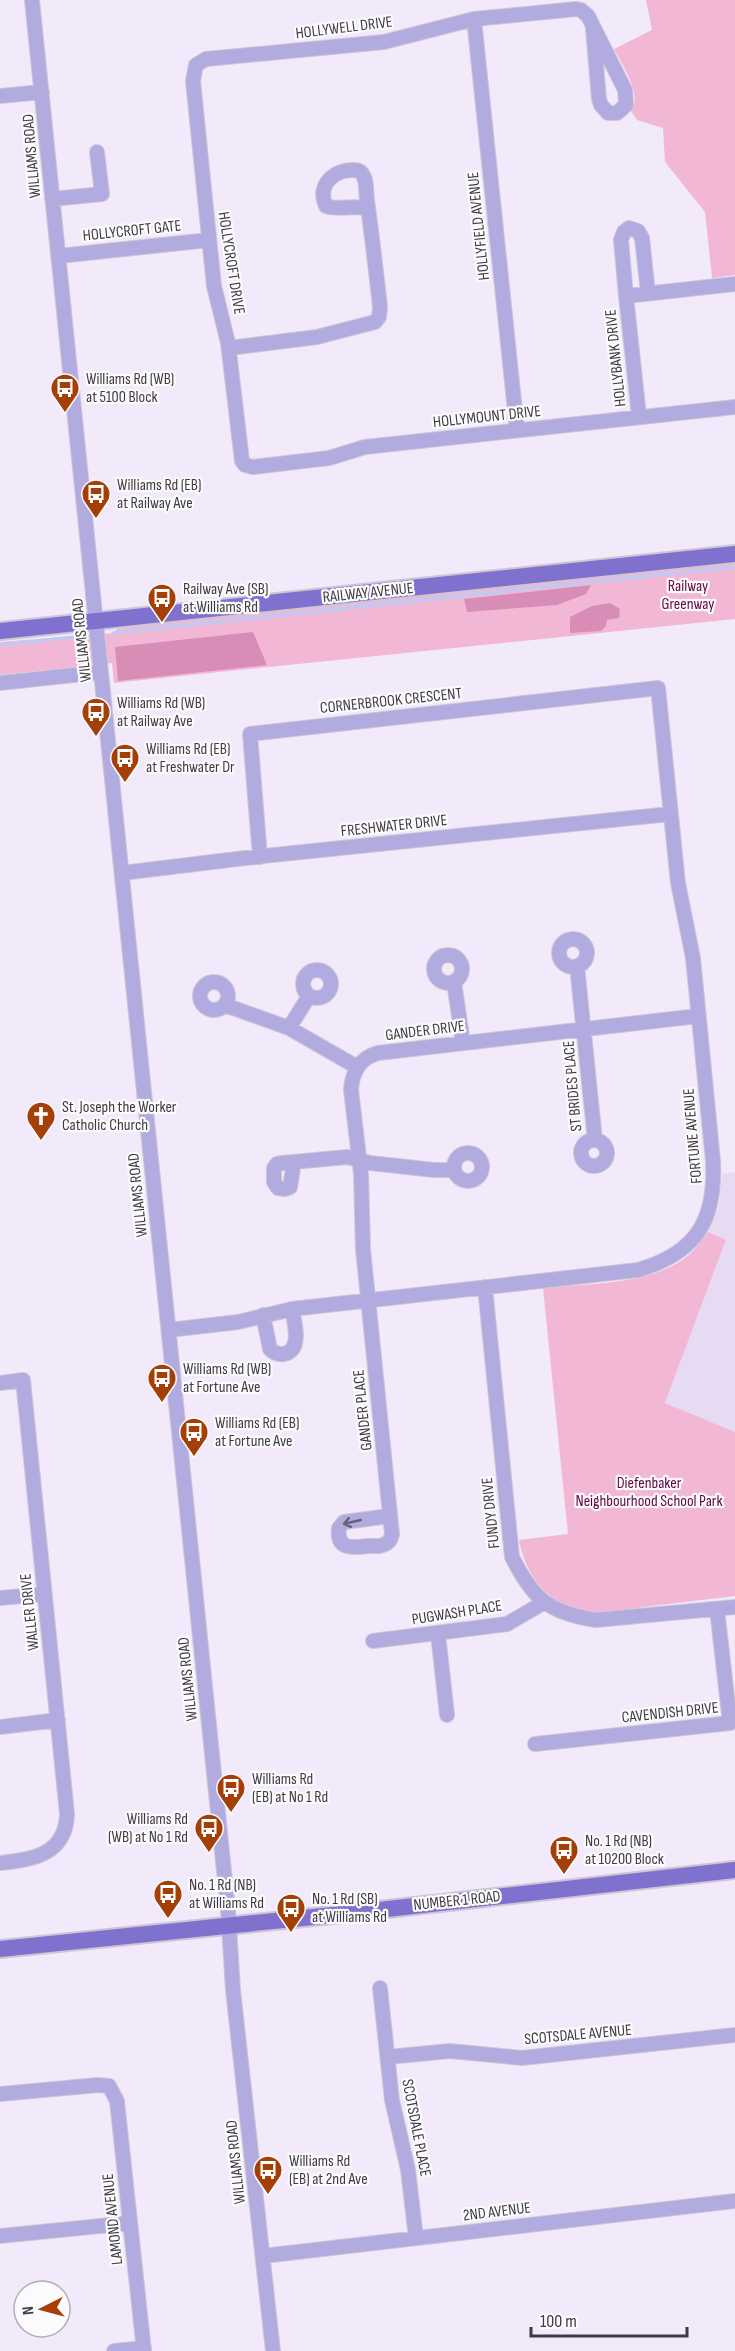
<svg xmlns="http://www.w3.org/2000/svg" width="735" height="2351" viewBox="0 0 735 2351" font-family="'Sofia Sans Condensed',sans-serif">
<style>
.built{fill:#e7dbf3}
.green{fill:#f3b7d6}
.forest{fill:#d88db6}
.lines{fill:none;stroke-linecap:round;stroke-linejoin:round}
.stream{stroke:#bccbf5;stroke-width:3}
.minor-casing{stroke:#cec6d5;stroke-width:16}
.major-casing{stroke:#cec6d5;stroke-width:20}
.minor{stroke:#b1abdf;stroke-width:14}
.major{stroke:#8071ce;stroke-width:16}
.oneway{stroke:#676279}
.labels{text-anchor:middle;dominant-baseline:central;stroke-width:4.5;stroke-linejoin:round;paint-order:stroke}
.street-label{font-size:16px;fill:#3f3b42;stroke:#fbfafd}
.poi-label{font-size:16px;fill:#3f3b42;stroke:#fbfafd;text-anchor:start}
.park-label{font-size:16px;fill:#610743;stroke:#fbfafd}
</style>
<rect width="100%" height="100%" fill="#f2e9fa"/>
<path class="built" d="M 735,1172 L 735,1432 L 665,1403 L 726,1241 L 708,1232 L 719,1205 L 722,1174 Z"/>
<path class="green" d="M 646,0 L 735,0 L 735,275 L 712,278 L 705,212 L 665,162 L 663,128 L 637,120 L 631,111 C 643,94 622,65 614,49 L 652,30 Z
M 735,562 L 735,619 L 114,683 L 112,663 L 0,675 L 0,642 L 113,633 L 117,629 L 162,623 Z
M 708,1232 L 726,1240 L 665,1403 L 735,1432 L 735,1596 C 707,1599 680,1603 652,1606 C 635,1608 618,1612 601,1612 C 556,1613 527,1583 519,1540 L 568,1534 L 543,1288 C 589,1283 659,1286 694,1250 C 699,1244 703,1238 708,1232 Z"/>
<path class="forest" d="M 591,585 L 586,594 L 557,605 L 467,612 L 464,599 Z
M 610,603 L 620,609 L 619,618 L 607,620 L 606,626 L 601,631 L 570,633 L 570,617 L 592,606 Z
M 253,632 L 267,665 L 118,681 L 115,647 Z"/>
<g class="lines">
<path class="stream" d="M 113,633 L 735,567
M 0,645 L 82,636"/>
<g class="minor-casing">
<path id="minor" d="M 32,0 L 228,1910 L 233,1990 L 273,2351
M 474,19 L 517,430
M 593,29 L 599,99 L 601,105 L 608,113 L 617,113 L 626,105 L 625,90 L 588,16 L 581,10 L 576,9 L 474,19 L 384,42 L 206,59 L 196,65 L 193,81 L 214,286 L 228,343 L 242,461 L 245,465 L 253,467 L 329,458 L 365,447 L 735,407
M 0,96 L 42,92
M 52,199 L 102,194 L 97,152
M 59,256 L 209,240
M 626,296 L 621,240 L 624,232 L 629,228 L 638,231 L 642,238 L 648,293
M 229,348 L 317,337 L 375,322 L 379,317 L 380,307 C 376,271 372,236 367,200 C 366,193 367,184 364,177 C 362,172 359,170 354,170 C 334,169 316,186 326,206 C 340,211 355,204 368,209
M 639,416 L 626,296 L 735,284
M 0,683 L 101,672
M 122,873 L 245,858 L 670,814
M559 953a14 14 0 1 1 28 0a14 14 0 1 1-28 0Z
M434 969a14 14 0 1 1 28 0a14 14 0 1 1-28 0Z
M 577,966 L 595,1140
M303 984a14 14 0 1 1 28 0a14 14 0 1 1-28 0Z
M 454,982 L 463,1043
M200 996a14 14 0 1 1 28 0a14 14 0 1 1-28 0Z
M 225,1005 L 289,1028 L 357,1067
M 289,1028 L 309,996
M581 1153a13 13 0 1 1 26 0a13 13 0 1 1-26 0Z
M454 1167a14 14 0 1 1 28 0a14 14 0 1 1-28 0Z
M 294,1162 L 290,1187 L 285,1189 L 278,1188 L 274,1182 L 274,1168 L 277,1164 L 283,1163 L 347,1157 L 370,1163 L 434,1170 L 454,1170
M 485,1287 L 512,1557 C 533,1599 549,1613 596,1620 L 735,1607
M 263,1315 L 270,1349 C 274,1353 278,1355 284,1354 C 303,1350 294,1321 292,1309
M 169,1330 L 238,1322 L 292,1309 L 638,1270 C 696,1253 716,1221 713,1161 L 693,958 L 678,883 L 658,688 L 250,734 L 260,857
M 0,1383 L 23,1380 L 67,1814 C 66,1854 33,1860 0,1863
M 390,1516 L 344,1522 L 339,1528 C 336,1550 353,1548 368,1546 C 375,1546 382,1547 387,1543 C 391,1540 391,1538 392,1534 L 363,1249 L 361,1174 L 351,1090 C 352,1072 360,1058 378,1053 L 698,1016
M 0,1598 L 44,1594
M 438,1634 L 447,1715
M 373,1641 L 507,1624 L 543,1603
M 0,1727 L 58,1720
M 535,1744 L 730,1723 L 717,1609
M 380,1988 L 392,2100 L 408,2170 L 416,2238
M 388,2057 L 450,2051 L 522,2058 L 735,2035
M 0,2094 L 98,2085 L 109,2086 L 117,2101 L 144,2351
M 0,2236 L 130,2223
M 263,2256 L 735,2201
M 114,2351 L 144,2348"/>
</g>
<g class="major-casing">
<path id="major" d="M 0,631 L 735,554
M 0,1949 L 343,1914 L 735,1870"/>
</g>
<use href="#minor" class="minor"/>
<use href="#major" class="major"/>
</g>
<defs><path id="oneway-shaft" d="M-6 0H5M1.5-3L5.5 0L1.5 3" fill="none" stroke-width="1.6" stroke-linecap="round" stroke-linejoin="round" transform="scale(1.5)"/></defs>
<use class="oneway" href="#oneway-shaft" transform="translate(352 1522) rotate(167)"/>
<defs>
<g id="bus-pin" transform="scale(1.5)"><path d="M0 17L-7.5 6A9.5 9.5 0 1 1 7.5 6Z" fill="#a44007" stroke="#fbfafd"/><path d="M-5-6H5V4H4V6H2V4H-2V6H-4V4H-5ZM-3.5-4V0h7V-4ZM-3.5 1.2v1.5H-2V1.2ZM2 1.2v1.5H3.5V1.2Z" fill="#fff"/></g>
<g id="church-pin" transform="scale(1.5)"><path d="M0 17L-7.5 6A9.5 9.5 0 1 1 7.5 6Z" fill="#a44007" stroke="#fbfafd"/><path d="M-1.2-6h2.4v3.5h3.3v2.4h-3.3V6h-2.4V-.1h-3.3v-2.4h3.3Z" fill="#fff"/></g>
</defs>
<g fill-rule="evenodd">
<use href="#bus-pin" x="65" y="388"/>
<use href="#bus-pin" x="96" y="494"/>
<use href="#bus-pin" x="162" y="598"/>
<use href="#bus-pin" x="96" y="712"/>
<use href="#bus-pin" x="125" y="758"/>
<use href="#church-pin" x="41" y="1116"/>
<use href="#bus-pin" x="162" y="1378"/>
<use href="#bus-pin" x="194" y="1432"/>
<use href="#bus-pin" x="231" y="1788"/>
<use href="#bus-pin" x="209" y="1828"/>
<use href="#bus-pin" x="564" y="1850"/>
<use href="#bus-pin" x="168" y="1894"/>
<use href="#bus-pin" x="291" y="1908"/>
<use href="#bus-pin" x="268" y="2170"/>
</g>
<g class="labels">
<g class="street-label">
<text transform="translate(344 28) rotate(-7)">HOLLYWELL DRIVE</text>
<text transform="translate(32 156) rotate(-95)">WILLIAMS ROAD</text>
<text transform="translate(479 226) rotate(-96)">HOLLYFIELD AVENUE</text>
<text transform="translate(132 231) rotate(-6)">HOLLYCROFT GATE</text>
<text transform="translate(231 263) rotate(81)">HOLLYCROFT DRIVE</text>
<text transform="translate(616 358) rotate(-96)">HOLLYBANK DRIVE</text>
<text transform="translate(487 417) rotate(-6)">HOLLYMOUNT DRIVE</text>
<text transform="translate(368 593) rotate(-6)">RAILWAY AVENUE</text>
<text transform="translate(82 640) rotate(-96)">WILLIAMS ROAD</text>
<text transform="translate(391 701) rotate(-6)">CORNERBROOK CRESCENT</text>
<text transform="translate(394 826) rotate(-6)">FRESHWATER DRIVE</text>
<text transform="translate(425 1031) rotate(-7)">GANDER DRIVE</text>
<text transform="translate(573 1086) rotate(-95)">ST BRIDES PLACE</text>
<text transform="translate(693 1136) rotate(-95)">FORTUNE AVENUE</text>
<text transform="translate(138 1195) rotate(-96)">WILLIAMS ROAD</text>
<text transform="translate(363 1410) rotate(-96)">GANDER PLACE</text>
<text transform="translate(491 1513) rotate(-96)">FUNDY DRIVE</text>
<text transform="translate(30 1612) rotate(-96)">WALLER DRIVE</text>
<text transform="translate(457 1613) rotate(-9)">PUGWASH PLACE</text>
<text transform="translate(188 1679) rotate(-96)">WILLIAMS ROAD</text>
<text transform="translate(670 1713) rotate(-6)">CAVENDISH DRIVE</text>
<text transform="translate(457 1901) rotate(-6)">NUMBER 1 ROAD</text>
<text transform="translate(578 2035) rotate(-5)">SCOTSDALE AVENUE</text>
<text transform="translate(416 2128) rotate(79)">SCOTSDALE PLACE</text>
<text transform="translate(236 2162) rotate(-96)">WILLIAMS ROAD</text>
<text transform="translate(497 2212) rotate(-7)">2ND AVENUE</text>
<text transform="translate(113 2219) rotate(-96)">LAMOND AVENUE</text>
</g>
<g class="poi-label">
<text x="86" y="379">Williams Rd (WB)<tspan x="86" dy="18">at 5100 Block</tspan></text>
<text x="117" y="485">Williams Rd (EB)<tspan x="117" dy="18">at Railway Ave</tspan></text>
<text x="183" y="589">Railway Ave (SB)<tspan x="183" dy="18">at Williams Rd</tspan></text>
<text x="117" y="703">Williams Rd (WB)<tspan x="117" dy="18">at Railway Ave</tspan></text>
<text x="146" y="749">Williams Rd (EB)<tspan x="146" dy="18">at Freshwater Dr</tspan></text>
<text x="62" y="1107">St. Joseph the Worker<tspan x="62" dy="18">Catholic Church</tspan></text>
<text x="183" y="1369">Williams Rd (WB)<tspan x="183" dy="18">at Fortune Ave</tspan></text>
<text x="215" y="1423">Williams Rd (EB)<tspan x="215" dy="18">at Fortune Ave</tspan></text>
<text x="252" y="1779">Williams Rd<tspan x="252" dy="18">(EB) at No 1 Rd</tspan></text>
<text x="188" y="1819" text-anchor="end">Williams Rd<tspan x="188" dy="18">(WB) at No 1 Rd</tspan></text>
<text x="585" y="1841">No. 1 Rd (NB)<tspan x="585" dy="18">at 10200 Block</tspan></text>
<text x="189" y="1885">No. 1 Rd (NB)<tspan x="189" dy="18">at Williams Rd</tspan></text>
<text x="312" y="1899">No. 1 Rd (SB)<tspan x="312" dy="18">at Williams Rd</tspan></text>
<text x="289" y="2161">Williams Rd<tspan x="289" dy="18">(EB) at 2nd Ave</tspan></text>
</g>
<g class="park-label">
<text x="688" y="586">Railway<tspan x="688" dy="18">Greenway</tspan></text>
<text x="649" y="1483">Diefenbaker<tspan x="649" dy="18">Neighbourhood School Park</tspan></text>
</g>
</g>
<g transform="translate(42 2309) rotate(264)"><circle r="28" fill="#fbfafd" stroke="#b0aeb2" stroke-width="1.5"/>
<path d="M0-4.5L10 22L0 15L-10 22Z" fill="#a44007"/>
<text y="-9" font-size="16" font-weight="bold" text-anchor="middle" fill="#3f3b42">N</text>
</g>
<path d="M531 2327v9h156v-9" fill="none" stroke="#3f3b42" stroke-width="3"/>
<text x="540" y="2327" font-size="18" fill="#3f3b42" stroke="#fbfafd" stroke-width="4.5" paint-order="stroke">100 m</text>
</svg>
